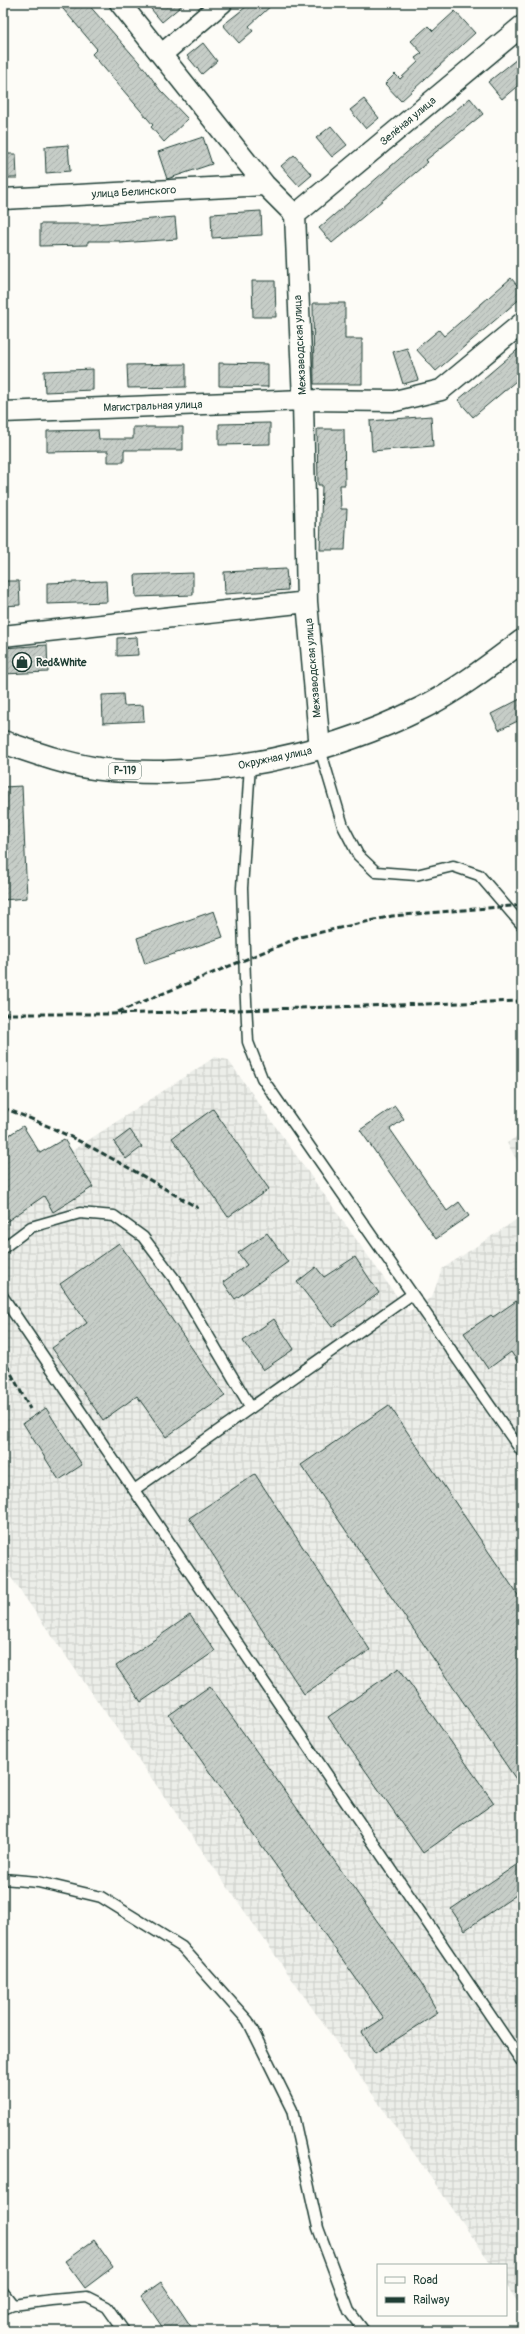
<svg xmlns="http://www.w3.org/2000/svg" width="525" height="2334" viewBox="0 0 525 2334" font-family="Pangolin,sans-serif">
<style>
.industrial{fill:url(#industrial-grid)}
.building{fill:url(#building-hatch);stroke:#1f3d34}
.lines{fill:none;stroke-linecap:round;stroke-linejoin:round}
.lane-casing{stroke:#1f3d34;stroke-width:13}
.street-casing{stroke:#1f3d34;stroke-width:23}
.highway-casing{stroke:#1f3d34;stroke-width:25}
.lane{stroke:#fdfcf7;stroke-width:10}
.street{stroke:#fdfcf7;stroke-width:20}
.highway{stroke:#fdfcf7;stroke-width:22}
.rail{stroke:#1f3d34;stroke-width:3;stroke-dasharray:6 3;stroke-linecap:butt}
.labels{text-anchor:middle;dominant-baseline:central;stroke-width:3.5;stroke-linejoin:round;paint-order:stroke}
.shield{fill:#fdfcf7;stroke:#62766e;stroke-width:1}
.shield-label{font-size:10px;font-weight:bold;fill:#1f3d34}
.street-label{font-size:11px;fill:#1f3d34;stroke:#fdfcf7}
.poi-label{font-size:11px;font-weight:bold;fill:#1f3d34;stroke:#fdfcf7;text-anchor:start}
</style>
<defs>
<pattern id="industrial-grid" width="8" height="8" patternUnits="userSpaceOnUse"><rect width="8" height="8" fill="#eceee9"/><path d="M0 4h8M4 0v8" fill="none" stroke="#cacdc8"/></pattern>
<pattern id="building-hatch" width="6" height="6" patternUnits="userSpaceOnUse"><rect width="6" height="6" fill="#c6cdc7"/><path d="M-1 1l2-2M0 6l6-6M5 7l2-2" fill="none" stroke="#aab1ac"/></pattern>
</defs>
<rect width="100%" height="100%" fill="#fdfcf7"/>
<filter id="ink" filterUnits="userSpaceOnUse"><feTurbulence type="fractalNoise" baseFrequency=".025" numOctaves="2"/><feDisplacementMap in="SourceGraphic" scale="8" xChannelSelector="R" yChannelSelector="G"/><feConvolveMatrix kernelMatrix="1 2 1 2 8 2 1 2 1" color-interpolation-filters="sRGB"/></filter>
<g filter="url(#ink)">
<path class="industrial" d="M 215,1057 L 228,1060 L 408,1312 L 432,1297 L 442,1269 L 522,1216 L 522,2308 L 506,2285 L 506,2265 L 492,2265 L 3,1566 L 3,1139 L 23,1126 L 40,1153 L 64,1139 L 72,1151 Z
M 522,1133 L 522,1169 L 507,1143 Z"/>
<path class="building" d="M 58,3 L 87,3 L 145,69 L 160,90 L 188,119 L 164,142 L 151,127 L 153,125 L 92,54 L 97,49 Z
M 146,3 L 185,3 L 162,22 Z
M 251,3 L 274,3 L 249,26 L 253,31 L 239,43 L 223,25 Z
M 455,11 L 475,33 L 401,101 L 385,84 L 395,74 L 400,79 L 418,62 L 415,58 L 422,53 L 411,41 L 428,26 L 433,31 Z
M 203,43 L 217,61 L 202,74 L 187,56 Z
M 522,55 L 522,82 L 502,99 L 488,82 Z
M 470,98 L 483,114 L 426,160 L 428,162 L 332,243 L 319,228 Z
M 364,99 L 379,118 L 366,129 L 350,110 Z
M 331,126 L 347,145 L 332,157 L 316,138 Z
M 203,137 L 212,164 L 167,179 L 158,152 Z
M 68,145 L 70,171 L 46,173 L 45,147 Z
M 3,154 L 16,154 L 17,178 L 3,178 Z
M 294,155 L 312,175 L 299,186 L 281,166 Z
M 261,211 L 262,235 L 212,238 L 211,214 Z
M 175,217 L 177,239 L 120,243 L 120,241 L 88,241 L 88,245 L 40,246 L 40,224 L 95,224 Z
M 511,278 L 522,291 L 522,297 L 436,371 L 416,349 L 439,330 L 444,336 Z
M 252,281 L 275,281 L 276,317 L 253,317 Z
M 313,303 L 345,303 L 345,339 L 362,339 L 362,384 L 314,384 Z
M 522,346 L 522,376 L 473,417 L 458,400 Z
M 407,348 L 418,380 L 403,384 L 393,352 Z
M 219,363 L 268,364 L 268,387 L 219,386 Z
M 186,364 L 186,387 L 128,388 L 127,365 Z
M 93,369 L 93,390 L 45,392 L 44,371 Z
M 431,416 L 433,446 L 372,451 L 370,421 Z
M 270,423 L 270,444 L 219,445 L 219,424 Z
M 133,427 L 183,427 L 183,450 L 124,450 L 124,462 L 108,462 L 108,451 L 47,452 L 47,431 L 98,430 L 99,439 L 133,439 Z
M 317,429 L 344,429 L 345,485 L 340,485 L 341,509 L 347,509 L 345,550 L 320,550 L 322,485 L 318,485 Z
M 286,569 L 288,590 L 225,594 L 224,572 Z
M 193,573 L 193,595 L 136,597 L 135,575 Z
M 3,581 L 19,581 L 20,605 L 3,606 Z
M 106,581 L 107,602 L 47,604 L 47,583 Z
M 137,637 L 138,655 L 117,656 L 117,638 Z
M 47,645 L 48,672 L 3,674 L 3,648 Z
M 123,694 L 124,706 L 143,705 L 144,721 L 103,723 L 102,695 Z
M 522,698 L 522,719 L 499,730 L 491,714 Z
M 22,786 L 27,898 L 3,900 L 3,787 Z
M 214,911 L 223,937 L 145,964 L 137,938 Z
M 395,1106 L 404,1119 L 390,1129 L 447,1211 L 459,1202 L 469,1216 L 436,1239 L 360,1130 Z
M 213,1109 L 269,1189 L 228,1217 L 172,1138 Z
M 23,1126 L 40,1153 L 64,1139 L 93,1187 L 53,1212 L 44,1196 L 3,1224 L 3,1139 Z
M 130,1130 L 142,1147 L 126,1159 L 114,1142 Z
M 267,1233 L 288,1262 L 235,1299 L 223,1282 L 247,1265 L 238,1253 Z
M 119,1243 L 225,1396 L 166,1437 L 137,1396 L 103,1420 L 52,1348 L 87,1323 L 60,1284 Z
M 355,1257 L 379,1293 L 332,1327 L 297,1282 L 316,1267 L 324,1277 Z
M 522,1297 L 522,1368 L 511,1352 L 488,1369 L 464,1333 L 491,1315 L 493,1317 Z
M 274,1319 L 294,1349 L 263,1370 L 243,1341 Z
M 389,1405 L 522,1601 L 522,1788 L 301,1465 Z
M 46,1408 L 82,1465 L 59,1480 L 23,1423 Z
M 255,1474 L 370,1650 L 304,1694 L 189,1518 Z
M 190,1615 L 215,1651 L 141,1702 L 116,1666 Z
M 399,1668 L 494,1803 L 423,1853 L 328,1717 Z
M 210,1686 L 422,1984 L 438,2013 L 375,2053 L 362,2032 L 384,2018 L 169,1715 Z
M 522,1861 L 522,1891 L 465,1930 L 451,1909 Z
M 94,2240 L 113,2267 L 85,2288 L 65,2261 Z
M 161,2282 L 194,2331 L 165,2331 L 141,2296 Z"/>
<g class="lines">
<g class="lane-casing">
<path id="lane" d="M 320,749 L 343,826 L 358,855 L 376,872 L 416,875 L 453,866 L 479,875 L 522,925
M 250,765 L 242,888 L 245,980 L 248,1042 L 262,1078 L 522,1452
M 3,1248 L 31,1227 L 80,1213 L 114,1216 L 143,1237 L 176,1281 L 251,1408
M 3,1297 L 522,2062
M 134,1490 L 411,1295
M 3,1879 L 38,1882 L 101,1897 L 182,1947 L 248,2021 L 292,2110 L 318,2228 L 349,2311 L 364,2331
M 3,2292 L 13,2305
M 3,2309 L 13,2305 L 52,2300 L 87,2297 L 107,2307 L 124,2331"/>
</g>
<g class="street-casing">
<path id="street" d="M 120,3 L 265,185 L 295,215 L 303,400 L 307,602 L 320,749
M 162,54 L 222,3
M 3,199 L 265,185
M 295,215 L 522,26
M 3,412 L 303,400 L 395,401 L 441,390 L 522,323
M 3,636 L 307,602"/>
</g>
<g class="highway-casing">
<path id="highway" d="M 3,742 C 33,752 62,763 93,768 C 116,772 142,772 165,772 C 255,769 342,748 422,708 C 458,690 490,665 522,641"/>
</g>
<use href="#lane" class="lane"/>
<use href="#street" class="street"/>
<use href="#highway" class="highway"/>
<path class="rail" d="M 118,1012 L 300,937 L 392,916 L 522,905
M 3,1014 L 112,1014 L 522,1001
M 3,1108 C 73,1133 134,1171 198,1208
M 3,1358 L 30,1409"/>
</g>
</g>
<defs>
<g id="shop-ring" transform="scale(1)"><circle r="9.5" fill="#fdfcf7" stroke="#1f3d34" stroke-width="1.5"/><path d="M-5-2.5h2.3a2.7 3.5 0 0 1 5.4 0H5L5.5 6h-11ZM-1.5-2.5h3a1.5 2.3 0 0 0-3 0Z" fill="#1f3d34"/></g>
</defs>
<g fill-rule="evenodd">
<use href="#shop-ring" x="22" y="662"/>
</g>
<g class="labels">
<rect class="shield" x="109" y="763" width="32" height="16" rx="3"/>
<g class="shield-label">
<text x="125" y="771">Р-119</text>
</g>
<g class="street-label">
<text transform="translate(408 121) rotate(-40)">Зелёная улица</text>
<text transform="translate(134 192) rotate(-3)">улица Белинского</text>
<text transform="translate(300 345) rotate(-93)">Межзаводская улица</text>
<text transform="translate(153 406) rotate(-2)">Магистральная улица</text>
<text transform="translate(313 668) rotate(-95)">Межзаводская улица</text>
<text transform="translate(275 758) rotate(-12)">Окружная улица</text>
</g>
<g class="poi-label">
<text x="36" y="662">Red&amp;White</text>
</g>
</g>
<rect width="525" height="2334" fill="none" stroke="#fdfcf7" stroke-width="16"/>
<rect x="8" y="8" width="509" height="2318" fill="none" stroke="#1f3d34" stroke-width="1.5" filter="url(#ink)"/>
<rect x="377" y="2264" width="130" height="52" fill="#fdfcf7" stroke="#a4b0a9"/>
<rect x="385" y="2277" width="20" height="6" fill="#fdfcf7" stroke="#a4b0a9"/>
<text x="413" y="2284" font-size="12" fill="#1f3d34">Road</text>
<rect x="385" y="2297" width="20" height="6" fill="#1f3d34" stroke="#a4b0a9"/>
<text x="413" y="2304" font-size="12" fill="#1f3d34">Railway</text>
</svg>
